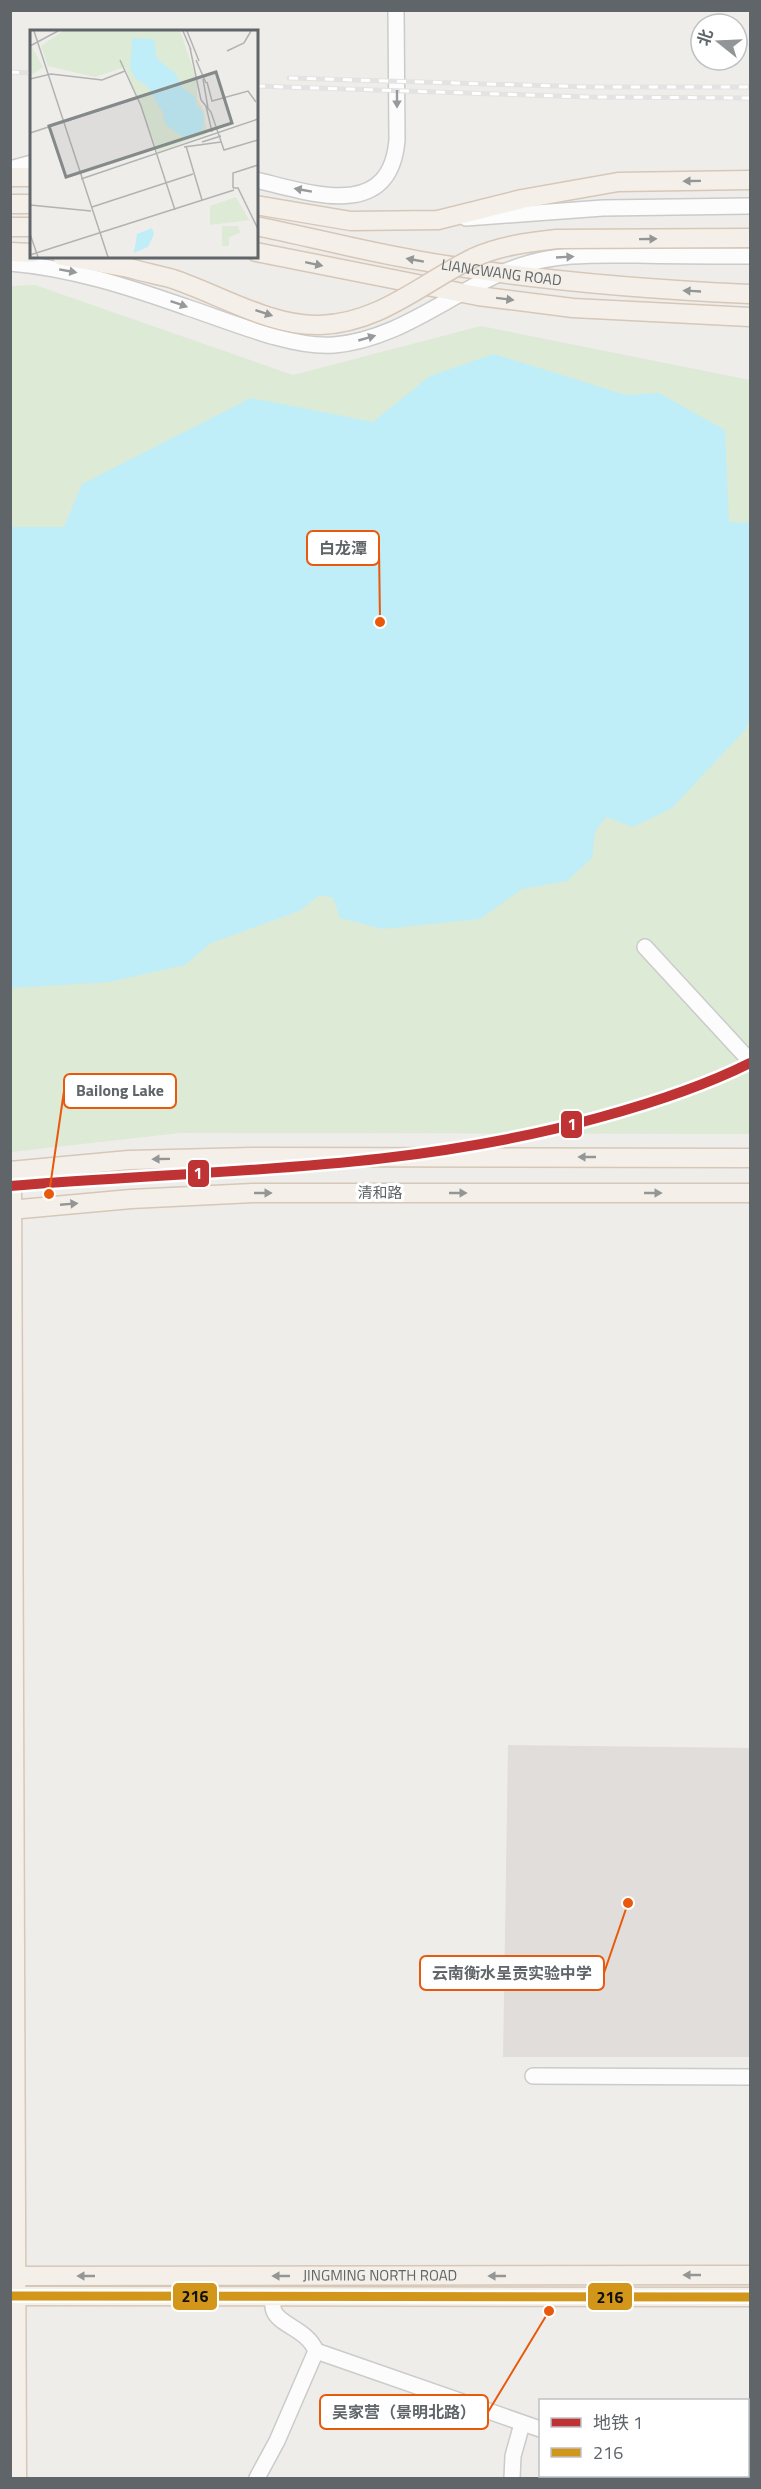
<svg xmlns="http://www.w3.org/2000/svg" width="761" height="2489" font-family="'Titillium Web','Noto Sans SC',sans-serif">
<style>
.education{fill:#e1ddda}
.green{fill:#ddead6}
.water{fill:#bfeef8}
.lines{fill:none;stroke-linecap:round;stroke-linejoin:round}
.minor-casing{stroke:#cbcbca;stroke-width:18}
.major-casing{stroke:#d6c7b8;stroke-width:21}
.minor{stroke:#fdfcfc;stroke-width:15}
.major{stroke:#f4f0e9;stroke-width:18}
.rail-casing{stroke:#e3e3e3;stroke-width:5}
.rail{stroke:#fff;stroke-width:3;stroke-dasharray:9;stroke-linecap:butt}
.major-bridge-casing{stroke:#d6c7b8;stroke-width:21;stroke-linecap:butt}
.major-bridge{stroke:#f4f0e9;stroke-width:18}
.bus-1-casing{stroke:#fff;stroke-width:14}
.bus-1{stroke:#d1961a;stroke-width:9}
.metro-1-casing{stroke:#fff;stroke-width:15}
.metro-1{stroke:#bf3334;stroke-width:10}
.oneway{fill:#969a9c}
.oneway2{fill:#939695}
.labels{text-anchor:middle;stroke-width:6;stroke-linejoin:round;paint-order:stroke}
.street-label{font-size:15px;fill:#5f6568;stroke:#fff}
.inset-road{fill:none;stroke:#b1b3b2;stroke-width:1.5}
.view{fill:#84898a;fill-opacity:0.15;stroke:#84898a;stroke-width:3}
.inset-edge{fill:none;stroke:#5f6568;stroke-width:3}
.leader{fill:none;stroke:#e8590c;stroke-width:2}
.callout-dot{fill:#e8590c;stroke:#fff;stroke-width:2}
.callout{fill:#fff;stroke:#e8590c;stroke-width:2}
.callout-label{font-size:16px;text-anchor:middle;font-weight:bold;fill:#5f6568}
.line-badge{stroke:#fff;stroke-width:2}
.badge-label{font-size:16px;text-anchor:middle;font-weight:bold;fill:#fff}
.pale-badge-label{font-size:16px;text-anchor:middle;font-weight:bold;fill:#111}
</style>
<rect width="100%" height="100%" fill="#efedea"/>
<!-- education -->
<path class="education" d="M508,1745l242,3v309h-247z"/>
<!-- green -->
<path class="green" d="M35,285l258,90 188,-49 269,54v754l-570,-1 -169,19 -1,-866z"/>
<!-- water -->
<path class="water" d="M494,354l132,41 33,-2 66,37 4,92 21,1v194l-4,12 -74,79 -39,19 -27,-10 -11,15 -3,26 -25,23 -45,8 -42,30 -98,10 -42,-11 -7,-20 -13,-3 -21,16 -88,32 -26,22 -76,17 -98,6v-461h53l18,-43 169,-86 122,24 57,-46z"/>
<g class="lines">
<defs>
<g id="minor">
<path d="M10,169l22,-6"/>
<path d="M256,180c55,13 134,42 141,-40l-1,-130"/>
<path d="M466,218l137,-10 147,-2"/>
<path d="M10,263c61,5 119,24 176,44 40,13 107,42 148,38 70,-6 122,-58 186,-79 38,-13 78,-11 117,-11 38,1 76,1 113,1"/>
<path d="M645,947l105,114"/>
<path d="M533,2076l217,1"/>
<path d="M316,2351l224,78"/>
<path d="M748,2464l2,-4"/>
<path d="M748,2475l2,1"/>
<path d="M257,2478l20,-37 39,-90c-9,-22 -37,-26 -42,-40 -2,-4 -1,-10 -1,-15"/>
<path d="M512,2478l1,-22 9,-32"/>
</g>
<g id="major">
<path d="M10,177h22"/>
<path d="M10,204h22"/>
<path d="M256,205l95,16 87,-1 84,-21 96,-17 132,-2"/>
<path id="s1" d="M256,226c54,11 107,25 160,34 111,20 223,29 334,34"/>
<path d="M10,227h22"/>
<path d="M10,252l22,1"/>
<path d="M256,252l222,44 95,12 177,9"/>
<path d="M62,256l67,12"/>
<path d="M10,1171l119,-11 124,-3 497,1"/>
<path d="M12,1171l5,1307"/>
<path d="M10,1210l121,-11 122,-6h497"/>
<path id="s2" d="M10,2276l740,-1"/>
<path d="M10,2296l740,1"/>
</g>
</defs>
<!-- minor casing -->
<use href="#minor" class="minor-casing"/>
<!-- major casing -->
<use href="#major" class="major-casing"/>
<!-- minor -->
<use href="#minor" class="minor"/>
<!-- major -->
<use href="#major" class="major"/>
<defs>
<g id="rail">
<path d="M10,72l22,1"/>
<path d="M289,78l300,9h161"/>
<path d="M256,86l332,11 162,1"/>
</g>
</defs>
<!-- rail casing -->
<use href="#rail" class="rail-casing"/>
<!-- rail -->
<use href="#rail" class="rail"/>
<defs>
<path id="major-bridge" d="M129,268c14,4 30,7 44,11 45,15 99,48 147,46 60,-2 102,-42 153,-67 26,-12 56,-16 84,-19l193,-1"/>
</defs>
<!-- major-bridge casing -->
<use href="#major-bridge" class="major-bridge-casing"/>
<!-- major-bridge -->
<use href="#major-bridge" class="major-bridge"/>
<defs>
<path id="bus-1" d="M10,2296l740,1"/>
</defs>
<!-- bus-1 casing -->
<use href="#bus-1" class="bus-1-casing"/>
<!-- bus-1 -->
<use href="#bus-1" class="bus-1"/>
<defs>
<path id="metro-1" d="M10,1186c202,-17 394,-14 591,-69 51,-14 101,-30 149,-54"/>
</defs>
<!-- metro-1 casing -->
<use href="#metro-1" class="metro-1-casing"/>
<!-- metro-1 -->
<use href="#metro-1" class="metro-1"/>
</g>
<!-- one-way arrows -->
<defs><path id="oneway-solid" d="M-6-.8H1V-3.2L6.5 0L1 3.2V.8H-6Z" transform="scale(1.5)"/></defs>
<g class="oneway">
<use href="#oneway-solid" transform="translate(397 99) rotate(90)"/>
<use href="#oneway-solid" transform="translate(303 190) rotate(-170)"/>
<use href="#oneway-solid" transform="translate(565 257) rotate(-3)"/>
<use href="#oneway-solid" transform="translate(68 271) rotate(10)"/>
<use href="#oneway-solid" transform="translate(179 304) rotate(19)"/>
<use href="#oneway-solid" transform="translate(367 338) rotate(-16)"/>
</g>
<g class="oneway2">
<use href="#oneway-solid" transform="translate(692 181) rotate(179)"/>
<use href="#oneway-solid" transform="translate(648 239) rotate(-1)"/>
<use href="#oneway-solid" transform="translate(415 260) rotate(-170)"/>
<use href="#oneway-solid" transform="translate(314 264) rotate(12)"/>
<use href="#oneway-solid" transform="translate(692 291) rotate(-177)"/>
<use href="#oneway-solid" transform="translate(505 299) rotate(7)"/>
<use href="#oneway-solid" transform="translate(264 313) rotate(18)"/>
<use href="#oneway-solid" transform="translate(587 1157) rotate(-180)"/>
<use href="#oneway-solid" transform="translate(161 1159) rotate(179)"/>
<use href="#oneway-solid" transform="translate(263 1193)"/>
<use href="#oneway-solid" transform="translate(458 1193)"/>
<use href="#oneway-solid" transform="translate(653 1193)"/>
<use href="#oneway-solid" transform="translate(69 1204) rotate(-5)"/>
<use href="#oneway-solid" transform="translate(692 2275) rotate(180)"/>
<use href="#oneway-solid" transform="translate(86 2276) rotate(-180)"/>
<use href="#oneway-solid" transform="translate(281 2276) rotate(-180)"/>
<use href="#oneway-solid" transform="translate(497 2276) rotate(180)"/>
</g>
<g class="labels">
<!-- street labels -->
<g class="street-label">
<text dy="5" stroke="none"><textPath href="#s1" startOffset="250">LIANGWANG ROAD</textPath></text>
<text x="380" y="1198">清和路</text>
<text dy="5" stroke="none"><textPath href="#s2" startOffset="370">JINGMING NORTH ROAD</textPath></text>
</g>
</g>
<!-- overview -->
<g transform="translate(30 30)">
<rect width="228" height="228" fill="#efedea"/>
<path d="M33,1h117l17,49v19l7,12 3,23 -49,18 -33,-85 -30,10 -47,-11 -7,-20zM2,17l11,20 -13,9v-28zM206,167l13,23 -39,5v-19zM192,196h16l2,7 -11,4v9h-7z" fill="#ddead6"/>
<path d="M102,8l22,1 3,20 18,14 7,14 13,10 1,9 7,6v18l-6,2 1,4 -15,1 -18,-13 -2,-11 -16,-27 -11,-7 -6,-11zM122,198l2,6 -6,13 -14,6 3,-19z" fill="#bfeef8"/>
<path class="inset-road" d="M4,1l74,226M153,1l8,19M157,1l12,30M0,16l28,-15M160,18l11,52 10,12 13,38 34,-10M197,21l17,-8 7,-12M90,30l21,46 34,104M166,30l10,23M0,49l21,-5 51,6 23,-9M173,49l5,29M177,52l5,19 36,-10 8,11M176,76l6,26M0,103l108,-35M172,112l19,-6M156,116l16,54M154,117l37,-5M51,149l177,-60M203,158h5l20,41M203,158v-15l25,-8M0,175l61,6M62,177l101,-33M0,204l8,23M0,225l204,-65"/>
<path class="view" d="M186,42l16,51 -166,54 -17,-51z"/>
<rect width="228" height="228" class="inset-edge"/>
</g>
<!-- callouts -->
<path class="leader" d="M380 622L379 548M49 1194L64 1091M628 1903L604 1973M549 2311L488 2412"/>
<g class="callout-dot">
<circle cx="380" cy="622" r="6"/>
<circle cx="49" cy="1194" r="6"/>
<circle cx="628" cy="1903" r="6"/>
<circle cx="549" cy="2311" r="6"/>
</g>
<g class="callout">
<rect x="307" y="531" width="72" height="34" rx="6"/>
<rect x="64" y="1074" width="112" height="34" rx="6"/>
<rect x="420" y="1956" width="184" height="34" rx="6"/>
<rect x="320" y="2395" width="168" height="34" rx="6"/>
</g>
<g class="callout-label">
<text x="343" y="554">白龙潭</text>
<text x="120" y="1096">Bailong Lake</text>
<text x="512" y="1979">云南衡水呈贡实验中学</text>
<text x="404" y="2418">吴家营（景明北路）</text>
</g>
<g class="line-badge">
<rect x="560" y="1110" width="23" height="29" rx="6" fill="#bf3334"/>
<rect x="187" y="1159" width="23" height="29" rx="6" fill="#bf3334"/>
<rect x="172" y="2282" width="46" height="29" rx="6" fill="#d1961a"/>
<rect x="587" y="2282" width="46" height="29" rx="6" fill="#d1961a"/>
</g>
<g class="badge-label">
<text x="572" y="1130">1</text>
<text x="198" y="1179">1</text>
</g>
<g class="pale-badge-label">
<text x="195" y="2302">216</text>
<text x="610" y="2303">216</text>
</g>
<!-- border -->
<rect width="761" height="2489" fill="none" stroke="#5f6568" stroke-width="24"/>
<!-- legend -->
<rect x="539" y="2399" width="210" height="78" fill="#ffffff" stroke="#bfc1c3" stroke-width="1.5"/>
<rect x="551" y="2418" width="30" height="9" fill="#bf3334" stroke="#bfc1c3" stroke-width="1.5"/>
<text x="593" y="2429" font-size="18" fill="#5f6568">地铁 1</text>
<rect x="551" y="2448" width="30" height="9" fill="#d1961a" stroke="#bfc1c3" stroke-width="1.5"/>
<text x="593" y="2459" font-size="18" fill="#5f6568">216</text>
<!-- north arrow -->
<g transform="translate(719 42) rotate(288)"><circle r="28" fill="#ffffff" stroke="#bfc1c3" stroke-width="1.5"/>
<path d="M0-4.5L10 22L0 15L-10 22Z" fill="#919596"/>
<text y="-9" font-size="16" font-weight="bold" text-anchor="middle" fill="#5f6568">北</text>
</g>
</svg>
